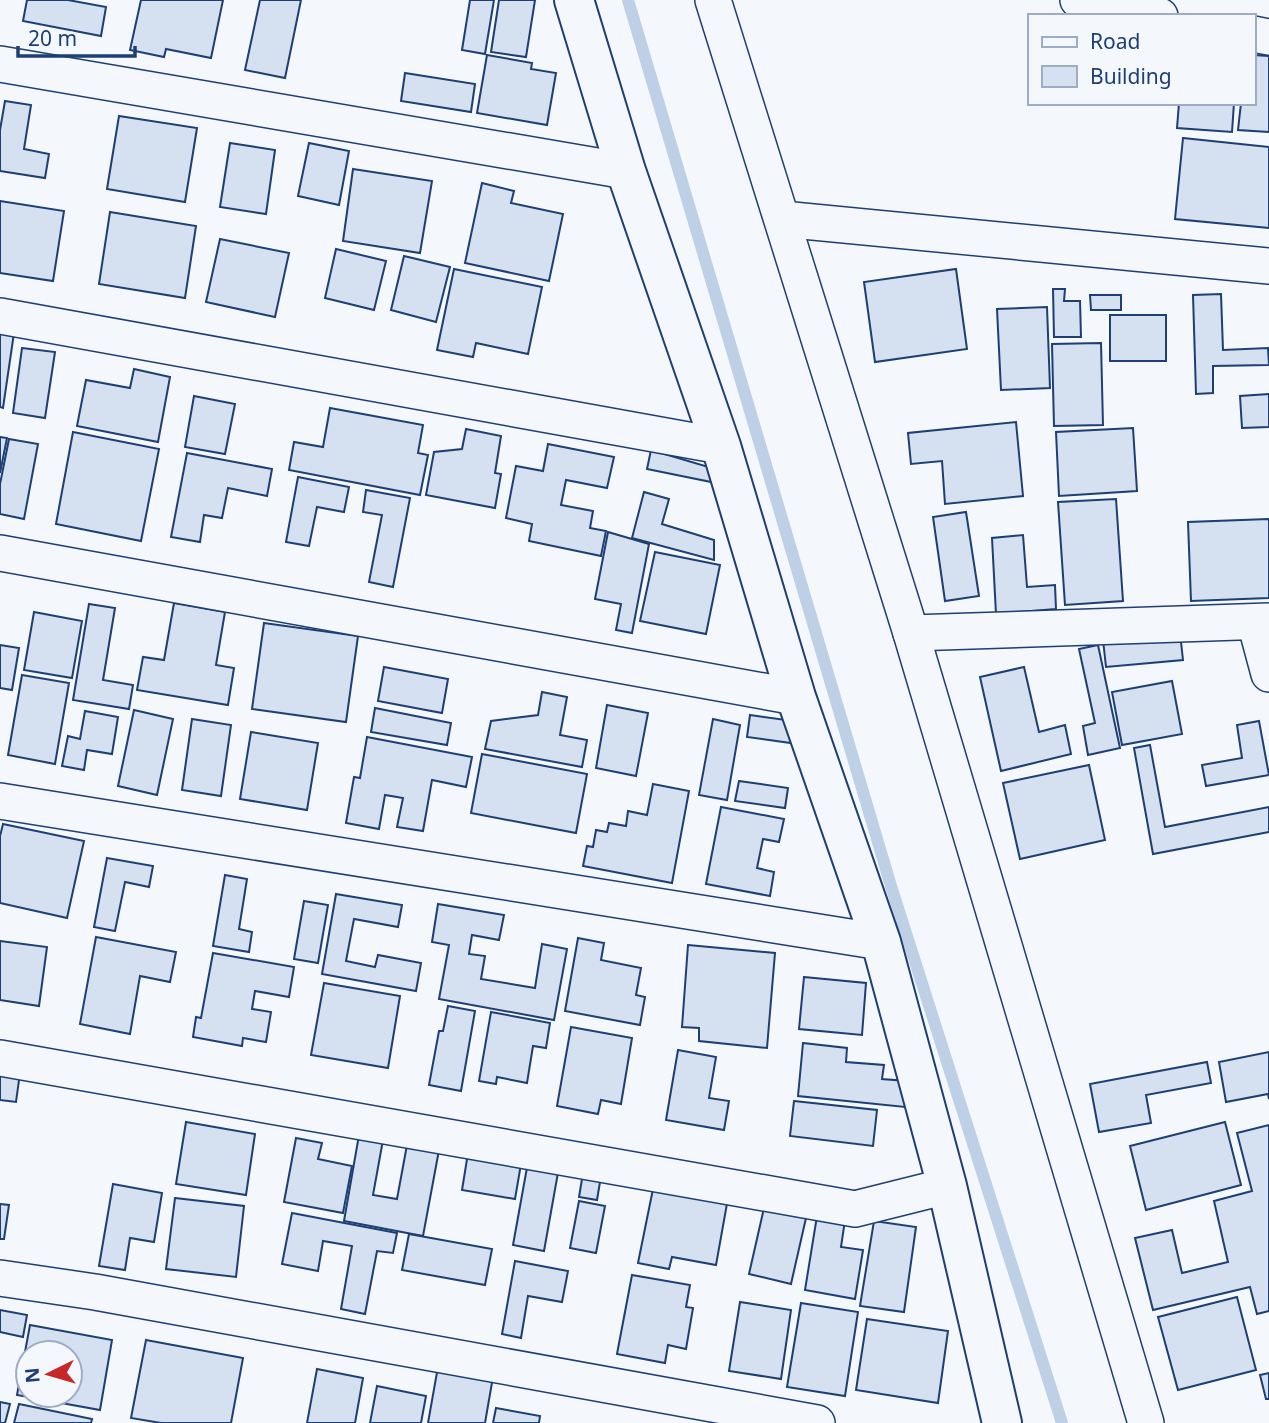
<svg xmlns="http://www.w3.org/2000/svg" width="1269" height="1423" font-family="'Noto Sans',sans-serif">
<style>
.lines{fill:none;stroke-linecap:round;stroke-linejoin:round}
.stream{stroke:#bed0e5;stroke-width:12}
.building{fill:#d5e0f0;stroke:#1d3f73;stroke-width:2;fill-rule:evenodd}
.street-casing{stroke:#1d3f73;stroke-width:38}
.secondary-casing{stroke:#1d3f73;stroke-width:42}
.street{stroke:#f4f7fb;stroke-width:35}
.secondary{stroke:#f4f7fb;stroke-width:38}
</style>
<rect width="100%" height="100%" fill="#f4f7fb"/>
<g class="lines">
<!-- stream -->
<path class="stream" d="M628,0l263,886 171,537"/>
</g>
<!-- building -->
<g class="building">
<path d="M27,0h41l38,7 -5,29 -78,-15z"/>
<path d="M141,0h82l-12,58 -45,-9 -2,8 -34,-7z"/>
<path d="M260,0h41l-16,78 -40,-8z"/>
<path d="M470,0h24l-9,54 -23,-4z"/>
<path d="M499,0h36l-9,57 -35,-5z"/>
<path d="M487,55l45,8 -1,6 25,4 -9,52 -70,-12z"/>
<path d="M1253,55l16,1v76l-31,-2 3,-27h12z"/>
<path d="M405,73l70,11 -4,28 -70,-11z"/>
<path d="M5,101l26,4 -7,44 25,5 -4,24 -45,-7v-41z"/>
<path d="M1179,103h55l-2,29 -55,-4z"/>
<path d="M119,116l78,12 -12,74 -78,-13z"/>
<path d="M1183,138l86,9v81l-94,-9z"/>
<path d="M230,143l45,7 -9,64 -46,-7z"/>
<path d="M309,143l40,8 -10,54 -41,-9z"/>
<path d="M353,169l79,12 -12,72 -77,-12z"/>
<path d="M482,183l32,8 -3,12 52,11 -14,67 -84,-18z"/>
<path d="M0,201l64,10 -11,70 -53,-8z"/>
<path d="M110,212l86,14 -11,72 -86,-14z"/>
<path d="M220,239l69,14 -14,64 -69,-15z"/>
<path d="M336,249l50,12 -12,49 -49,-12z"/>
<path d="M404,256l46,11 -14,55 -45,-12z"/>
<path d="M454,269l88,18 -14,67 -52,-11 -3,14 -36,-7z"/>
<path d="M956,269l11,80 -92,13 -11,-80z"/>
<path d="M1053,289h12l-1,12h16l1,36h-27z"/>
<path d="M1221,294l2,56 45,-2 1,17 -56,1v27l-17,1 -3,-99z"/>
<path d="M1090,295h31v15h-30z"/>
<path d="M1047,307l3,81 -49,2 -4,-81z"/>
<rect x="1110" y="315" width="56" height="46"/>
<path d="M0,331l14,2 -11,75 -3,-1z"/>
<path d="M1101,343l2,82 -49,1 -2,-82z"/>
<path d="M22,348l33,4 -10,66 -32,-5z"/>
<path d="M134,369l36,8 -12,65 -81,-16 9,-46 44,8z"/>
<path d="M1269,394v33l-27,1 -2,-32z"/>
<path d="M194,396l41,8 -10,50 -40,-7z"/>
<path d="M330,408l93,17 -5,28 10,2 -8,40 -131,-25 5,-28 29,5z"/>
<path d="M1016,422l7,74 -78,8 -3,-43 -31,3 -3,-31z"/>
<path d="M1133,428l4,63 -78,5 -3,-64z"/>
<path d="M466,429l35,7 -6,37 6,1 -6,34 -69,-13 8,-43 28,-3z"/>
<path d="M73,432l86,17 -18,92 -85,-17z"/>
<path d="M0,437l7,1 -7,35z"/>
<path d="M9,439l29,5 -14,75 -24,-5v-30z"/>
<path d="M548,444l66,13 -7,31 -41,-8 -5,25 32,6 -3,17 16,3 -5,25 -72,-15 3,-17 -26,-6 10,-52 27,5z"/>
<path d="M651,450l61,18 9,16 -74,-15z"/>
<path d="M187,453l85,16 -5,27 -39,-8 -6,30 -18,-3 -4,27 -29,-5z"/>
<path d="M298,477l51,10 -5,25 -27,-5 -8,39 -23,-4z"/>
<path d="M366,490l44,8 -17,89 -24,-5 13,-67 -19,-3z"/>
<path d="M644,492l25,7 -7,25 52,16v20l-82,-22z"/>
<path d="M1116,499l7,102 -58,4 -7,-103z"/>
<path d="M966,512l13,84 -34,5 -12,-84z"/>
<path d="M1269,519v79l-78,3 -3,-79z"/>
<path d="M608,532l41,12 -17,89 -16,-3 5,-26 -26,-5z"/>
<path d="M1023,535l4,52 28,-2 1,24 -60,5 -4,-76z"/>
<path d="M655,552l65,13 -14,69 -66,-13z"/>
<path d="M174,603l51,9 -9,53 18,3 -6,37 -91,-15 6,-33 21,3z"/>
<path d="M89,604l26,4 -12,72 30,5 -4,24 -56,-9z"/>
<path d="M34,612l48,9 -10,57 -48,-8z"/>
<path d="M264,623l94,13 -12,86 -94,-13z"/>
<path d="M1180,633l3,27 -77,7 -3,-27z"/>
<path d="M0,645l19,3 -7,42 -12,-2z"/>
<path d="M1098,645l22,103 -32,7 -5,-29 12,-3 -16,-74z"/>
<path d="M384,667l64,12 -6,34 -64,-12z"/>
<path d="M1024,667l15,65 26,-7 6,29 -70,17 -21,-94z"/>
<path d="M22,675l47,8 -14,81 -47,-9z"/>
<path d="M1172,681l10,53 -60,11 -10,-53z"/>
<path d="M542,692l25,5 -7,38 27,5 -5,27 -97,-18 6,-28 47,-6z"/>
<path d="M607,705l41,8 -12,63 -40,-8z"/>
<path d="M375,708l76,15 -4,22 -76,-13z"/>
<path d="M134,710l39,9 -16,76 -39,-9z"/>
<path d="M85,711l33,6 -6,37 -25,-4 -3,20 -22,-4 6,-30 12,3z"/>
<path d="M750,715l51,7 -3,22 -51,-7z"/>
<path d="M192,719l39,6 -10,71 -39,-6z"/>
<path d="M713,719l27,6 -13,75 -28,-5z"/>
<path d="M1259,721l10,54 -63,11 -4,-21 40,-7 -5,-33z"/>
<path d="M251,732l67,11 -11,67 -67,-11z"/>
<path d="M367,737l105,20 -6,30 -34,-7 -9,51 -26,-4 6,-29 -18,-3 -6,34 -33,-6 8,-46 6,1z"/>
<path d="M1150,745l15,82 104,-20v25l-116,22 -19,-106z"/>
<path d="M482,754l105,20 -11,59 -105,-20z"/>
<path d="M1089,765l16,75 -85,19 -17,-76z"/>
<path d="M739,781l49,7 -3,20 -50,-7z"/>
<path d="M653,784l36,7 -17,92 -89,-17 4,-20 6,1 3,-17 11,2 2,-9 17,3 2,-15 19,4z"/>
<path d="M721,807l63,12 -5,23 -16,-3 -6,29 17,4 -4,24 -64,-12z"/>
<path d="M3,824l81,17 -17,77 -67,-15v-67z"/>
<path d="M107,858l46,8 -4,21 -24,-5 -10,49 -21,-4z"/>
<path d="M225,875l22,4 -8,50 13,3 -3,20 -36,-6z"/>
<path d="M336,894l66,11 -4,22 -44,-8 -8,42 29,6 3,-12 43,8 -5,28 -94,-17z"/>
<path d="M304,901l24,4 -10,58 -24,-4z"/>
<path d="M438,904l66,11 -5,25 -27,-5 -3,19 16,2 -4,23 54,9 7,-44 25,5 -13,71 -115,-21 10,-54 -17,-3z"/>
<path d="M96,937l80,15 -6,30 -30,-6 -10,58 -50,-10z"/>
<path d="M578,938l26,5 -3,17 40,8 -5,27 9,2 -5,28 -75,-14z"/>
<path d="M0,941l47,6 -8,59 -39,-6z"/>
<path d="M688,945l87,8 -8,95 -68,-7v-13l-17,-1z"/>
<path d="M213,953l81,14 -5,30 -34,-6 -3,18 19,3 -5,30 -23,-4 -1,8 -49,-9 3,-20 5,1z"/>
<path d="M804,977l62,6 -4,52 -63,-6z"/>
<path d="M324,983l76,13 -12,72 -77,-13z"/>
<path d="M448,1006l27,5 -14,80 -32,-6 10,-54h4z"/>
<path d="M491,1012l59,11 -4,25 -13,-2 -6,37 -30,-6 -1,7 -17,-3z"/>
<path d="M571,1027l61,11 -11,66 -20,-4 -3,14 -41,-8z"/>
<path d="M803,1043l44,5 -1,14 38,3 -2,14 25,2 -2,26 -107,-11z"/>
<path d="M678,1050l38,7 -7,41 20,3 -5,29 -58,-10z"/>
<path d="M1269,1052v47l-1,-5 -42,8 -7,-40z"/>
<path d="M1207,1062l4,21 -65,12 5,28 -52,9 -9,-48z"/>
<path d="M0,1071l20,2 -4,29 -16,-2z"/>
<path d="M794,1101l83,9 -4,36 -83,-10z"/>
<path d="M186,1122l69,12 -9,61 -70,-11z"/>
<path d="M1225,1122l16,63 -95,25 -16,-64z"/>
<path d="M1269,1125v186l-12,3 -7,-27 -97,23 -18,-72 37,-8 10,43 46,-11 -14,-61 38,-10 -15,-58z"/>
<path d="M359,1135l24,5 -10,55 24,4 10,-54 32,5 -16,86 -79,-15z"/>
<path d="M296,1138l26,5 -4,16 34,7 -9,47 -59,-11z"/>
<path d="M469,1147l53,11 -7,41 -53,-9z"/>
<path d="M528,1162l31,5 -15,84 -31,-6z"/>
<path d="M584,1167l18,3 -5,30 -18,-3z"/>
<path d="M113,1184l49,9 -8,49 -24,-4 -5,32 -26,-4z"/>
<path d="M654,1184l74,14 -12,67 -44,-8 -3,12 -31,-6z"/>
<path d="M175,1198l69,8 -8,71 -70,-8z"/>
<path d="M579,1201l26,5 -9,47 -26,-5z"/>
<path d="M0,1204l9,1 -5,34h-4z"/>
<path d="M764,1208l42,10 -15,66 -42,-10z"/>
<path d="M292,1213l105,20 -4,20 -16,-2 -12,63 -24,-5 11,-63 -29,-5 -5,30 -36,-7z"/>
<path d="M817,1216l28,4 -4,27 22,3 -8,49 -50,-9z"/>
<path d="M874,1221l42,6 -12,85 -44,-6z"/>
<path d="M409,1234l83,15 -7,36 -83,-15z"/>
<path d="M515,1261l53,10 -6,31 -34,-6 -7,42 -19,-4z"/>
<path d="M632,1275l58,10 -4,22 7,1 -7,41 -18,-4 -3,18 -48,-9z"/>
<path d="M1237,1297l19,73 -78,20 -20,-73z"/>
<path d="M740,1302l51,8 -10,69 -52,-8z"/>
<path d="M801,1303l57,9 -13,84 -58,-9z"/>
<path d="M0,1310l27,5 -4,22 -23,-5z"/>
<path d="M867,1319l81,12 -10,72 -82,-13z"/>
<path d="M30,1325l82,15 -12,70 -83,-15zM28,1353h42v42h-42z"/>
<path d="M146,1340l97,18 -12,65h-70l-30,-5z"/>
<path d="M439,1361l55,10 -9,52h-57z"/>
<path d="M317,1369l46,9 -8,45h-48z"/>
<path d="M1269,1373v26h-3l-6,-24z"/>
<path d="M377,1386l49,10 -5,27h-51z"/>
<path d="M0,1402l10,2 -5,19h-5z"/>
<path d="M19,1404l73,15 -1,4h-77z"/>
<path d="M496,1408l44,8 -1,7h-46z"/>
</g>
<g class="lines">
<defs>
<g id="street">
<path d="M713,0l198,633 235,790"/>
<path d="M1078,0l82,16"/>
<path d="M1253,34l16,3"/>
<path d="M0,64l626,107"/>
<path d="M782,219l487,47"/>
<path d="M0,316l721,130"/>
<path d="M0,553l796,144"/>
<path d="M1255,622l14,52"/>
<path d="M911,633l358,-12"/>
<path d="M0,801l881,141"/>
<path d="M0,1058l855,151 92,-23"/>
<path d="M0,1278l95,14 722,131"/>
</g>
<path id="secondary" d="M574,0l52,171 95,275 75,251 85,245 66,244 55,237"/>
</defs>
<!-- street casing -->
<use href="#street" class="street-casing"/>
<!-- secondary casing -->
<use href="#secondary" class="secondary-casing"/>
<!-- street -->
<use href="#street" class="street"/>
<!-- secondary -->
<use href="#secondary" class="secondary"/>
</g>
<!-- legend -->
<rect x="1028" y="14" width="228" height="91" fill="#f4f7fb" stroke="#9eadc5" stroke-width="2"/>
<rect x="1042" y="37" width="35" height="10" fill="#f4f7fb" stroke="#9eadc5" stroke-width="2"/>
<text x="1090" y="49" font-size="21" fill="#1d3f73">Road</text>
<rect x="1042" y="66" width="35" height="21" fill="#d5e0f0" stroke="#9eadc5" stroke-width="2"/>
<text x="1090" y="84" font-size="21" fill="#1d3f73">Building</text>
<!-- north arrow -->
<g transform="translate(49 1374) rotate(265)"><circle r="33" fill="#f4f7fb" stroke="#9eadc5" stroke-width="2"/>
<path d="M0-5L12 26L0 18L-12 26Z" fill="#c62828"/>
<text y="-10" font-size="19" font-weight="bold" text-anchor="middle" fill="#1d3f73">N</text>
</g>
<!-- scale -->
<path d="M18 46v10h117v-10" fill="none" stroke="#1d3f73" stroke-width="3.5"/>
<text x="28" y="46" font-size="21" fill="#1d3f73" stroke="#f4f7fb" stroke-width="5" paint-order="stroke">20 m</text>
</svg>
